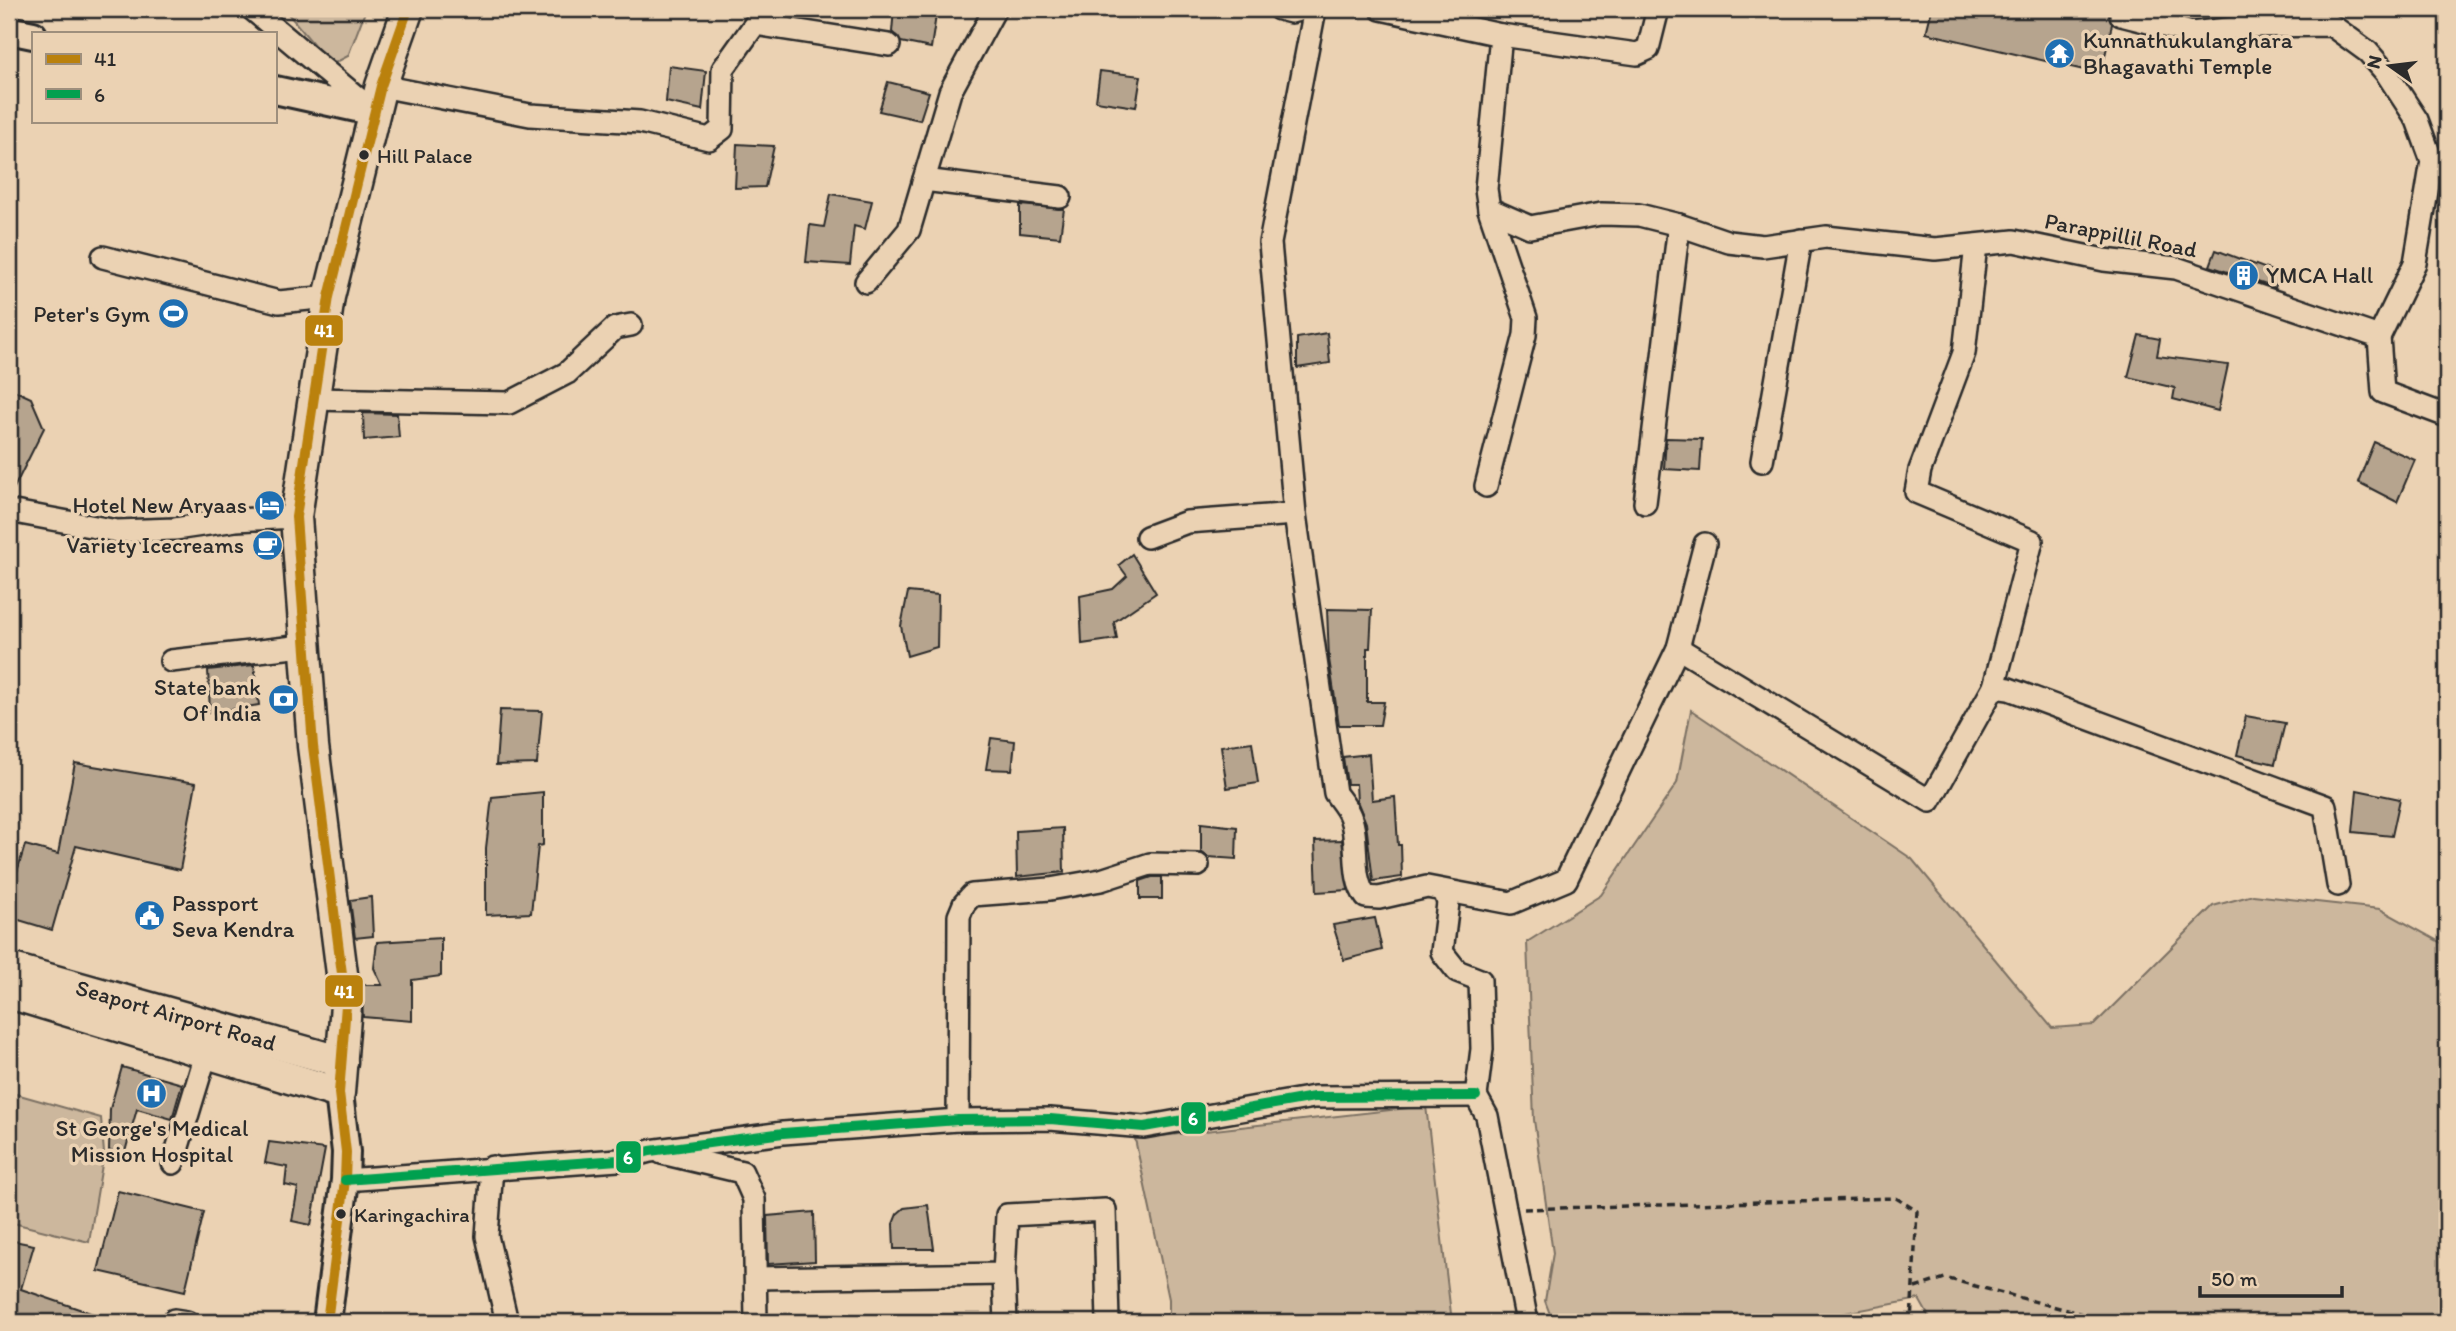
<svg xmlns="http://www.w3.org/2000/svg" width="2456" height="1331" font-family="Itim,sans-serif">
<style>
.green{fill:#ccb79d;stroke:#7c7164;stroke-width:2}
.building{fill:#b6a48e;stroke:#2b2b2b;stroke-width:2}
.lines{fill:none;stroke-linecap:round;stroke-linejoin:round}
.minor-casing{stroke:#2b2b2b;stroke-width:26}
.major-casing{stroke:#2b2b2b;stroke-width:32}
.highway-casing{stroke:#2b2b2b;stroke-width:35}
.path{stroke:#2b2b2b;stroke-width:3.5;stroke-dasharray:7 5;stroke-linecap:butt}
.minor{stroke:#ebd2b3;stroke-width:21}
.major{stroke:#ebd2b3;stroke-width:26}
.highway{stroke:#ebd2b3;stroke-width:30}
.bus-1-casing{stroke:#ebd2b3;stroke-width:16}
.bus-2-casing{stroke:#ebd2b3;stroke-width:16}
.bus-1{stroke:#ba810d;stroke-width:10}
.bus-2{stroke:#02a04f;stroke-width:10}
.bus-dot{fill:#2b2b2b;stroke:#ebd2b3;stroke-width:2.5}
.labels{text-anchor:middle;stroke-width:7;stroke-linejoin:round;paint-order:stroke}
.bus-label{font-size:21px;fill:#2b2b2b;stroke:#ebd2b3;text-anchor:start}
.poi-label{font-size:23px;fill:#2b2b2b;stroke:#ebd2b3;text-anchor:end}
.street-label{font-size:23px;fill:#2b2b2b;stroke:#ebd2b3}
.line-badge{stroke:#ebd2b3;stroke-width:2.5}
.badge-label{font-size:19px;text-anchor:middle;font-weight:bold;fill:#fff}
</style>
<rect width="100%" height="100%" fill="#ebd2b3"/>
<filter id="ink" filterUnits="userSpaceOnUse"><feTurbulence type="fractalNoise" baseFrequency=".0143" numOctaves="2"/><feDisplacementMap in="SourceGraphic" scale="14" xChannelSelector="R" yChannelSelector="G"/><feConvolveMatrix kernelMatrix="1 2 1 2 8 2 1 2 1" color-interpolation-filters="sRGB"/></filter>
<g filter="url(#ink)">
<!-- green -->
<g class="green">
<path d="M284,9h82l-18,47 -17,9z"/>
<path d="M1691,710l221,149 140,169 42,-3 119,-119 40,-11 127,14 67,37v376h-515l-13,-23 -122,23h-244l-8,-21 8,-48 -19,-133 -7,-178 74,-47 76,-112z"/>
<path d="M16,1094l85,24 3,35 -15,89 -80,-20v-93z"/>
<path d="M1426,1106l26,216h-283v-23l-34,-160z"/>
</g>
<!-- building -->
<g class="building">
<path d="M894,9h43l-6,39 -30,-6 -9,-10z"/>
<path d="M1932,9h177l3,15 -11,50 -175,-41z"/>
<path d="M669,66l37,5 -4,39 -36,-8z"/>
<path d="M1100,71l41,5 -5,31 -40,-6z"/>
<path d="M888,82l41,10 -9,28 -41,-9z"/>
<path d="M737,144l37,2 -9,41 -30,1z"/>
<path d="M831,194l41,7 -7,28 -11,-3 -4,39 -44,-3 4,-37 14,2z"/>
<path d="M1020,205l44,4 -4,28 -40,-4z"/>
<path d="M2216,250l64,24 -5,14 -65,-22z"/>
<path d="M1327,333l3,30 -33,5v-30z"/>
<path d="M2139,335l21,4 -3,17 71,9 -10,46 -45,-12 2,-11 -47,-11z"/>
<path d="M9,388l22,10 13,30 -35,70z"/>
<path d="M363,413l34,1 2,23 -35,3z"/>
<path d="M1666,438l36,1 -2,32 -36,-2z"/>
<path d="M2374,442l41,18 -18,42 -39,-20z"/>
<path d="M1132,554l24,39 -42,29 3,17 -35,5 -2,-48 33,-7 14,-13 -8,-11z"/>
<path d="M908,592l30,3 -1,52 -30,9 -6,-30z"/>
<path d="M1327,609l45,1 -2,38h-3v54h17l-4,23h-41l-10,-66z"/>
<path d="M254,665l5,40 -49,8 -2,-43z"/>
<path d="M500,710l42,1 -5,53 -41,1z"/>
<path d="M2246,716l39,7 -10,41 -38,-9z"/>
<path d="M991,738l24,3 -3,29 -26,-1z"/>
<path d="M1252,742l6,41 -31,5 -6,-42z"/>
<path d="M1369,754l3,46 23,-3 3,48h3l1,32 -29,4 -7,-58 -9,-22 -1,-17h-9l-4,-27z"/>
<path d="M75,763l121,20 -16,87 -104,-24 -24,84 -43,-13v-18l16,-54 33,9z"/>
<path d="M2357,790l43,9 -8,37 -39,-4z"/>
<path d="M543,792v53l-5,1 -7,67 -45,2v-67l6,-51z"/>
<path d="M1201,823l36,4 -1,32 -28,-2 -7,-5z"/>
<path d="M1063,828l1,44 -47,5 -1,-46z"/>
<path d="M1342,840l6,50 -31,2 -2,-51z"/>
<path d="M1152,877h10v22h-22v-18z"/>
<path d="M371,897l2,39 -18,2 -5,-38z"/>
<path d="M1375,918l7,32 -38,10 -11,-35z"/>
<path d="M441,938v38l-29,4v41l-49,-4 -2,-32h21l-8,-17 3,-26z"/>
<path d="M122,1067l60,17 -10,35 -35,-10 -14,50 -14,-9 1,-41z"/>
<path d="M269,1142l56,7 -14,76 -19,-4 6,-33 -13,-3 2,-18 -22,-4z"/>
<path d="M118,1191l86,21 -19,79 -87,-20z"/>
<path d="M928,1205l6,44h-40l-1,-25 4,-10 7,-6z"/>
<path d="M814,1212l1,49 -47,3 -1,-48z"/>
<path d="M9,1240l25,5 -13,44 90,31v2h-102z"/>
</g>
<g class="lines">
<defs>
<g id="minor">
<path d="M252,9l121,102"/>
<path d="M1279,9l12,3 11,-3"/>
<path d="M1315,9l-45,234 25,271 40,279c5,7 12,15 15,23 10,26 0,60 16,81l13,1 48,-11 84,16 55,-23 112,-232 27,-104"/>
<path d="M1381,9l120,26 -15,154 3,20 37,109 -1,17 -39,151"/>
<path d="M2122,9l-1,6 71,18 60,-7 79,-1 37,27 19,22 30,46 15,41 -17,102 -36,74"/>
<path d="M1501,35l136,19 11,-5 10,-40"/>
<path d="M381,86l149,29 110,7 69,17 13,-10 1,-60 32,-45 134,21"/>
<path d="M924,180l136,17"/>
<path d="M1489,209l41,18 71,-13 38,1 40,10"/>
<path d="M1976,245l-12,108 -44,117 -4,22 116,49 -38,146"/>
<path d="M103,257l176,45 50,-5"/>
<path d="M866,282l43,-52 41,-138 45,-83"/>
<path d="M312,399l197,4 58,-30 48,-45 16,-3"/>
<path d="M1762,461l39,-221"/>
<path d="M1645,503l34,-278 50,17 34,4 63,-9 109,12 79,-8 90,19 72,8 203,69 4,55 64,24"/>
<path d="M9,511l108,20 58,-2 61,-9 60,-3"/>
<path d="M1147,537l40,-15 108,-8"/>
<path d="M1678,648l252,153 64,-114 15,2 316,117 13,79"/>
<path d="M171,661l132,-15"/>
<path d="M1445,893l3,10 -6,49 15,19 23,9 2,69 -6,47 11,20 40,206"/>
<path d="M958,1120l1,-204 5,-12 8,-9 78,-6 51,-9 49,-16 48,1"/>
<path d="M662,1153l80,19 12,27 2,123"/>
<path d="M173,1163l34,-112"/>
<path d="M492,1167l-5,69 20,86"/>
<path d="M345,1180l273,-20 32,-9 133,-18 175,-13 92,-1 94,8 170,-30 162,-1"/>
<path d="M1004,1274l2,48"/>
<path d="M757,1278l247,-4 3,-59 98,-5 3,112"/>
<path d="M174,1320l13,2"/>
</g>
<g id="major">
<path d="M9,30l24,5"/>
<path d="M275,90l100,22"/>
<path d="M327,1322l18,-142 1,-28 -7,-59"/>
</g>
<g id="highway">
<path d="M9,968l333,94"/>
<path d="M9,993l330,100 7,-88 -33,-259 -17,-229 33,-220 52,-211 27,-77"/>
</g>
</defs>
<!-- minor casing -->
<use href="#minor" class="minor-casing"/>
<!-- major casing -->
<use href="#major" class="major-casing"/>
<!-- highway casing -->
<use href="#highway" class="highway-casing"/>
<!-- path -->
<g class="path">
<path d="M1524,1209l372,-11 21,13 -6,111"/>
<path d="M1915,1288l30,-10 168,44"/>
</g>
<!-- minor -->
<use href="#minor" class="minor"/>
<!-- major -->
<use href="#major" class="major"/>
<!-- highway -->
<use href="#highway" class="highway"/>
<defs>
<path id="bus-1" d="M327,1322l18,-142 1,-28 -7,-59 7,-88 -33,-259 -17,-229 33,-220 52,-211 27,-77"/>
<path id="bus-2" d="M345,1180l273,-20 32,-9 133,-18 175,-13 92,-1 94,8 170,-30 162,-1"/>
</defs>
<!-- bus-1 casing -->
<use href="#bus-1" class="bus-1-casing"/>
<!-- bus-2 casing -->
<use href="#bus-2" class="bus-2-casing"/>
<!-- bus-1 -->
<use href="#bus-1" class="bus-1"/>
<!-- bus-2 -->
<use href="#bus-2" class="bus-2"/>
</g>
</g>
<!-- icons -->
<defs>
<symbol id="temple-disc" viewBox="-11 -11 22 22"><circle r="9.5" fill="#1f6fb2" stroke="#ebd2b3"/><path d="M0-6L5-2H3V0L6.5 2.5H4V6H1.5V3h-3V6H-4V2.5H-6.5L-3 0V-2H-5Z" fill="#fff"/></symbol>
<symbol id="building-disc" viewBox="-11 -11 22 22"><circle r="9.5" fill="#1f6fb2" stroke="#ebd2b3"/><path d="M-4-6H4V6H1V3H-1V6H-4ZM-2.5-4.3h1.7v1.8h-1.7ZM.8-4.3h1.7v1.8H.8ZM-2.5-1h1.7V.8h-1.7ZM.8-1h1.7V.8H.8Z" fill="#fff"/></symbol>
<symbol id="stadium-disc" viewBox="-11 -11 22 22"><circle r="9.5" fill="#1f6fb2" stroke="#ebd2b3"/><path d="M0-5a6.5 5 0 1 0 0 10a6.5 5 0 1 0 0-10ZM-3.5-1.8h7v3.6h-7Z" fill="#fff"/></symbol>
<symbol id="hotel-disc" viewBox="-11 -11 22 22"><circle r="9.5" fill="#1f6fb2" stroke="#ebd2b3"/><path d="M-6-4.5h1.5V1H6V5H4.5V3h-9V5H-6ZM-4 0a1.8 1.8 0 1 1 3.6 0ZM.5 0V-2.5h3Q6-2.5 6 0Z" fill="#fff"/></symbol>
<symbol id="cafe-disc" viewBox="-11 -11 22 22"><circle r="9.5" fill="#1f6fb2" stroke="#ebd2b3"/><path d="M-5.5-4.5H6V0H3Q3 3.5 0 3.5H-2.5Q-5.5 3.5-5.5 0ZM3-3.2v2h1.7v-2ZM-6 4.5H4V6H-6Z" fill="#fff"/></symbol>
<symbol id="bank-disc" viewBox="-11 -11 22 22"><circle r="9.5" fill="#1f6fb2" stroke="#ebd2b3"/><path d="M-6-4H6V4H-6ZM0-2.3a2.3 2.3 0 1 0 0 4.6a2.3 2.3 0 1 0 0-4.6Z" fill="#fff"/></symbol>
<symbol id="civic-disc" viewBox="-11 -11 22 22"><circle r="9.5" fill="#1f6fb2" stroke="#ebd2b3"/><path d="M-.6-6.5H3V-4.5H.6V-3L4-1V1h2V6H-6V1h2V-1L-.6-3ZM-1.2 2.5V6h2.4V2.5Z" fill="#fff"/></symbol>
<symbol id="hospital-disc" viewBox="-11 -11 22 22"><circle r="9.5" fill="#1f6fb2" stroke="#ebd2b3"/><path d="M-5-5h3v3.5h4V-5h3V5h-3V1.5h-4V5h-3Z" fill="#fff"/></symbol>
</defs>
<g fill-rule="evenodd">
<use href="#temple-disc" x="2042" y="36" width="35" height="35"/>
<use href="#building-disc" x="2226" y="258" width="35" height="35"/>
<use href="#stadium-disc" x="156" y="296" width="35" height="35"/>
<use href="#hotel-disc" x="252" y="488" width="35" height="35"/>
<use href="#cafe-disc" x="250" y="528" width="35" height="35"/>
<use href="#bank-disc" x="266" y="682" width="35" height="35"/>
<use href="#civic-disc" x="132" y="898" width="35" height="35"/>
<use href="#hospital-disc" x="134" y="1076" width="35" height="35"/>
</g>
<!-- markers -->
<g class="bus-dot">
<circle cx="364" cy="155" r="6"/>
<circle cx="341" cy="1214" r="6"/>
</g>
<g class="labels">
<!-- bus labels -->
<g class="bus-label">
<text x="377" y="163">Hill Palace</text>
<text x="354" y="1222">Karingachira</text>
</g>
<!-- poi labels -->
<g class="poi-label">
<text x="2083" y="48" text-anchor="start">Kunnathukulanghara<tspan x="2083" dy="26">Bhagavathi Temple</tspan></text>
<text x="2266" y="283" text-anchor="start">YMCA Hall</text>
<text x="150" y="322">Peter's Gym</text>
<text x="247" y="513">Hotel New Aryaas</text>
<text x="244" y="553">Variety Icecreams</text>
<text x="261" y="695">State bank<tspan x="261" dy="26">Of India</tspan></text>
<text x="172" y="911" text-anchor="start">Passport<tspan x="172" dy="26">Seva Kendra</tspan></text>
<text x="152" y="1136" text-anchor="middle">St George's Medical<tspan x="152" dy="26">Mission Hospital</tspan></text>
</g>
<!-- street labels -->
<g class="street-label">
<text transform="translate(2121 235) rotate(11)" y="8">Parappillil Road</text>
<text transform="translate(176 1015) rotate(16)" y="8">Seaport Airport Road</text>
</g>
</g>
<g class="line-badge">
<rect x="304" y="314" width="40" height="33" rx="7" fill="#ba810d"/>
<rect x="324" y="974" width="40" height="34" rx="7" fill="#ba810d"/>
<rect x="1180" y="1101" width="27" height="34" rx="7" fill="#02a04f"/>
<rect x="615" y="1140" width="27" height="34" rx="7" fill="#02a04f"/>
</g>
<g class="badge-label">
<text x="324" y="337">41</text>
<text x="344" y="998">41</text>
<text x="1193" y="1125">6</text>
<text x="628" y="1164">6</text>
</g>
<!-- margin -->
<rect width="2456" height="1331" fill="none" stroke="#ebd2b3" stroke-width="35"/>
<rect x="18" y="18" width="2421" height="1296" fill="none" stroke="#2b2b2b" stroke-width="2.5" filter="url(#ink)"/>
<!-- legend -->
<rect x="32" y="32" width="245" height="91" fill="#ebd2b3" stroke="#9e8f7d" stroke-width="2"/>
<rect x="46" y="54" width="35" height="10" fill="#ba810d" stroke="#9e8f7d" stroke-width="2"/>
<text x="94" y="66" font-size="21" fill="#2b2b2b">41</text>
<rect x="46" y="89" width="35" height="10" fill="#02a04f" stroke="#9e8f7d" stroke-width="2"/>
<text x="94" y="102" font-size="21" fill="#2b2b2b">6</text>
<!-- north arrow -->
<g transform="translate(2390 66) rotate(284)" stroke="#ebd2b3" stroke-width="5" paint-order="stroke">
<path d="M0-5L12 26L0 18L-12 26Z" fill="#2b2b2b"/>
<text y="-10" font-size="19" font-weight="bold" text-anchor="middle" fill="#2b2b2b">N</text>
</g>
<!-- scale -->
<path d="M2200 1286v10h142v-10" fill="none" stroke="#2b2b2b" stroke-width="3.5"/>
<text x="2211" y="1286" font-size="21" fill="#2b2b2b" stroke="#ebd2b3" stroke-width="5" paint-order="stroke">50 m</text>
</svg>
